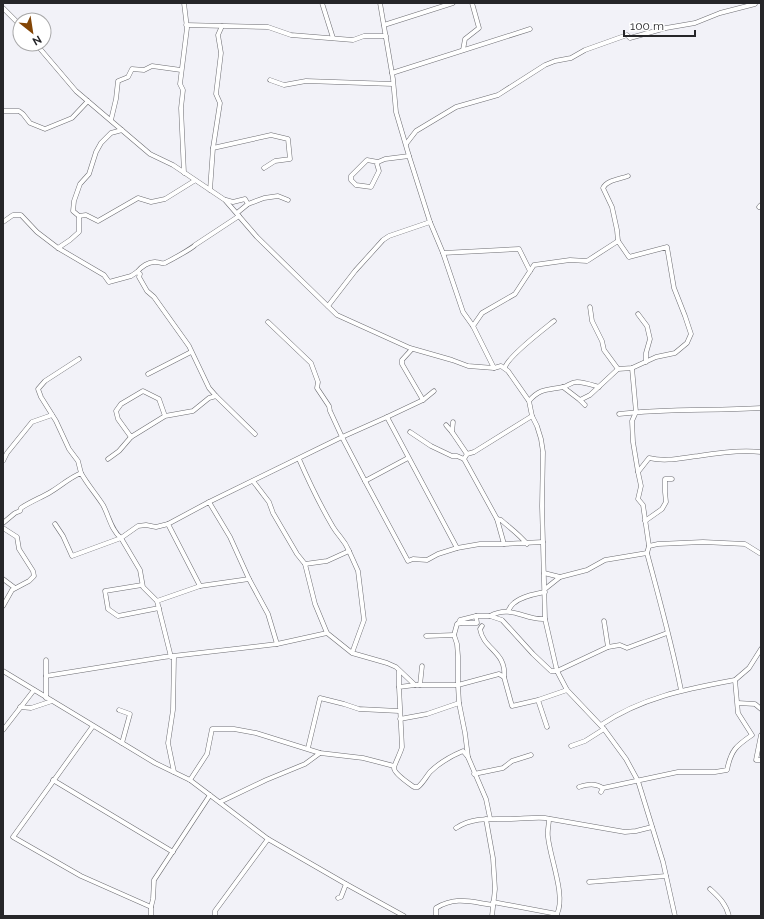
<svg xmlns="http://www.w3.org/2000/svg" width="764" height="919" font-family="Raleway,sans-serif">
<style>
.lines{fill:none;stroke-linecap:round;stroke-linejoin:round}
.street-casing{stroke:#6d6d72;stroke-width:5}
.street{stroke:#fff;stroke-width:4}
</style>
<rect width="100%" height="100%" fill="#f2f2f8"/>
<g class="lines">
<defs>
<g id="street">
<path d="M322,3l11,35"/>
<path d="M380,3l13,76 3,33 13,44 21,66 13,31 20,59 10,14 21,42 7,-2 7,5 21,30 3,15 5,10 4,13 2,13 -1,54 3,113 12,52 10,19 37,39 22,30 12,22 25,81 12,54"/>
<path d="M3,8l17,17"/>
<path d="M186,25l82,2 23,8 62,5 11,-4h22"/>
<path d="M384,25l69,-22"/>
<path d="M36,44l40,47 74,63 23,11 52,35 32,37 47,46 33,32 73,33 42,12 16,6 26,2"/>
<path d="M463,50l2,-11 14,-11 -7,-25"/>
<path d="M392,73l138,-44"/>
<path d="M270,80l14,5 22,-4 87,3"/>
<path d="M3,111h16l4,3 7,9 15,6 27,-11 16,-17"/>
<path d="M111,120l5,-21 2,-18 10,-4 4,-8 12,1 8,-4 29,4"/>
<path d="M122,130l-11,3 -10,10 -5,9 -7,22 -9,10 -6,17 -1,10 6,5 7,-1 12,6 40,-23 13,4 14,-3 29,-18"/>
<path d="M406,144l10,-13 40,-24 42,-12 47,-30 10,-4 16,-3 14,-8 42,-15 3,3 36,-10 29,-5 25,-10 35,-9"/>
<path d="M213,148l58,-13 17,4 2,20 -15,2 -11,7"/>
<path d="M378,162l-11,-2 -16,16v4l5,5 15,2 8,-16 -2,-7 1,-2 7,-3 24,-3"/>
<path d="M184,173l-3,-65 2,-18 -3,-6 7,-56 -3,-25"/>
<path d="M210,190l3,-42 7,-45 -4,-9 5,-41 -3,-18 4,-9"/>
<path d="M226,200l7,2 12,-3 3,5 -11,9"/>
<path d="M248,204l16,-6 14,-2 10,4"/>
<path d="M759,207l2,-2"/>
<path d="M3,222l10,-7h8l16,17 21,16 46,27 5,7 22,-6 6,-4"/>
<path d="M618,241l-1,-11 -5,-23 -9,-19c4,-8 17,-9 25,-12"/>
<path d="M58,248l12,-8 9,-8v-16"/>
<path d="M443,253l76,-4 11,22"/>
<path d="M328,306l27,-35 28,-31 6,-4 41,-14"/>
<path d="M590,307l2,14 10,20 2,9 14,19"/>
<path d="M638,314l9,12 3,13 -4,14v9"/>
<path d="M473,326l9,-13 33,-19 19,-29 36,-5 17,1 31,-20 11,16 38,-10 7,41 11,28 6,18 -4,9 -12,10 -19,4 -24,11 -14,1 -28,26 -10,5 -17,-13"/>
<path d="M412,349l-10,11v4l21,36"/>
<path d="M79,359l-34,22 -7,8 3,8 15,24 13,28 9,12 3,12"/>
<path d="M505,368c1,-10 39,-39 49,-47"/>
<path d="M632,368l4,44 -4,9 1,21 5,30 3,14 -3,13 5,6 6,41 -2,7c12,45 25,91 34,137"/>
<path d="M148,374l43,-22"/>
<path d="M216,396l39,38"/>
<path d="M580,400l5,5"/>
<path d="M529,401c11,-13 19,-11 34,-14 5,-1 8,-5 14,-5 7,0 15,3 22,5"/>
<path d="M619,414c47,-6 95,-3 142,-6"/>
<path d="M165,416l-6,-17 -16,-8 -22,13 -5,7 2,8 13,18 34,-21 28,-5 16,-13 7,-2 -7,-8 -20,-42 -35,-49 -7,-6 -8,-14 1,-3 -3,-2c4,-5 12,-11 19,-10 3,0 6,2 9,1 4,-2 28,-15 30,-18l44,-29"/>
<path d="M387,417l36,-17 11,-9"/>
<path d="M453,422l-1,10 15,22"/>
<path d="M446,425l6,7"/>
<path d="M410,432l21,14 21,10h5l7,3"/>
<path d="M408,458l-43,23 -23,-44 45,-20 70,131"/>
<path d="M108,459l11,-8 12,-14"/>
<path d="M299,459c10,23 21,46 34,68 6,10 11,12 16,24"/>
<path d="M3,461l4,-8 25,-31 20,-7"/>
<path d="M638,472l11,-14c17,4 32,0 49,-2 18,-3 46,-6 63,-4"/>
<path d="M253,481l16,21 4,11 24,41 8,10"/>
<path d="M365,481l43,80 5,-2 14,1 11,-6 19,-6 23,-4h24"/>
<path d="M209,502l133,-65 -12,-26 -1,-5 -12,-18 1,-6 -7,-19 -43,-41"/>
<path d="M497,519l-33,-60 3,-5 7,-2 58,-36"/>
<path d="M645,521l17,-12 4,-7 -1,-10v-13h7"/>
<path d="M3,523l12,-10 5,-2 1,-3c9,-6 19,-10 28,-15 12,-7 20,-15 32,-20 6,11 15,21 22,32 6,11 8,25 18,33l-49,18 -9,-20 -8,-12"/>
<path d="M3,528l14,9 2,12 14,22 1,5 -5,5 -17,9 -9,16"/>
<path d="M527,544c-8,-10 -17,-16 -26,-24l-4,-1 7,25 39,-2"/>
<path d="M649,546l9,-2 45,-2 42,2 16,10"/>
<path d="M544,573l16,4 27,-7 18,-10 42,-7"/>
<path d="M3,579l12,9"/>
<path d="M142,585l-37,6 3,18 10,7 41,-8"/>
<path d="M200,586l-32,-62 41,-22 21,35 19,42"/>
<path d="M545,589l15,-12"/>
<path d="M157,601l-14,-14 -3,-17 -19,-32 17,-12 8,-1 10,2 12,-3"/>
<path d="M508,611c2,-3 3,-6 6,-8 8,-7 21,-9 31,-11"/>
<path d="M490,616c21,-12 36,5 55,3"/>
<path d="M604,621l4,26"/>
<path d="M459,622l1,-2 16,-4"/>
<path d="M482,626l-2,3c3,20 27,23 24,48"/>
<path d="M426,636l28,-1"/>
<path d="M352,653l12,-33 -6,-49 -9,-20 -22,10 -22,3 10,40 12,29 25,20 35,10 9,4 19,18"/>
<path d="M171,657l-14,-56 43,-15 49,-7 19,35 9,30"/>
<path d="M174,657l-1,53 -5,33 6,29"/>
<path d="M46,660v38"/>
<path d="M3,671l152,92 35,17 78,59 78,45 58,32"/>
<path d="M46,676l118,-19 113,-13 50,-11"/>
<path d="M735,680l14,-12 12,-19"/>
<path d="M420,685l2,-19"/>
<path d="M399,687v-16"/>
<path d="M538,700l9,27"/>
<path d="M459,703l6,30 3,24"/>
<path d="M738,703l17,1 6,5"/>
<path d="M20,707l11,1 21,-7"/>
<path d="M119,710l11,4 -8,29"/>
<path d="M400,719l27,-5 32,-11 -1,-18 41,-11 5,3 8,29 26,-6 29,-10"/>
<path d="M93,726l-80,111 68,39 70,31"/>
<path d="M3,730l31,-40"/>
<path d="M761,735l-5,25h5"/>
<path d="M571,746l14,-5 19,-12"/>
<path d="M308,748l12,-50 24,6 15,5 40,2"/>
<path d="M474,774l29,-6 9,-7 19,-6"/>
<path d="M53,780l120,72"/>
<path d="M190,780l17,-26 5,-25h22l22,4 64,20 43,5 31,8"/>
<path d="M579,787c9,-3 16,-4 24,1"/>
<path d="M601,792l2,-4 75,-16h37l12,-2c4,-20 9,-24 25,-35l-14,-22 -3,-33c-48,9 -93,17 -134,45"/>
<path d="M220,802l46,-22 39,-16 15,-11"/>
<path d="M490,818l-4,-19 -18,-42 -5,-6c-12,5 -23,11 -33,21 -4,5 -7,11 -12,15h-4c-4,-3 -20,-13 -20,-19 0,-3 7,-16 8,-21l-3,-60 16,-2h43v-29l-1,-12 -3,-9 3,-11 5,-1h15l-1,-7h14l12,4 31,34 18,17h6l51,-24 12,-2 7,3 40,-15"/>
<path d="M486,819l7,39 2,31 -3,27"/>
<path d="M549,819c0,6 -2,12 -1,18 2,21 18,59 9,77"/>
<path d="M456,828c17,-11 35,-9 55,-9 11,0 23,-2 34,-1l80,14 11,-1 16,-4"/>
<path d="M589,882l77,-6"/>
<path d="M710,889c9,8 16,15 19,27"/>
<path d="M338,898l3,-1 5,-13"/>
<path d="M493,902l64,12 -1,1"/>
<path d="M151,916v-9l2,-8 1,-19 56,-85"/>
<path d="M215,916v-5l53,-72"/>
<path d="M436,916v-8c20,-12 35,-6 57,-3"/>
</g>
</defs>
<!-- street casing -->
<use href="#street" class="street-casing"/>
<!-- street -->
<use href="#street" class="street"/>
</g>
<!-- border -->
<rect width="764" height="919" fill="none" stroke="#262629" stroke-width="8"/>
<!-- north arrow -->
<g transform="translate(32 32) rotate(150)"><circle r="19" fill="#ffffff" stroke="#a8a8a9"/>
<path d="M0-3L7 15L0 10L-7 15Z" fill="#834506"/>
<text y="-6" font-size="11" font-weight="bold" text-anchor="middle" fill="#262629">N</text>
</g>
<!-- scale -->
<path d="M624 30v6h71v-6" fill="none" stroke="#262629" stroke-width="2"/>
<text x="630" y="30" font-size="12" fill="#262629" stroke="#ffffff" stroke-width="3" paint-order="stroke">100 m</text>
</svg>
